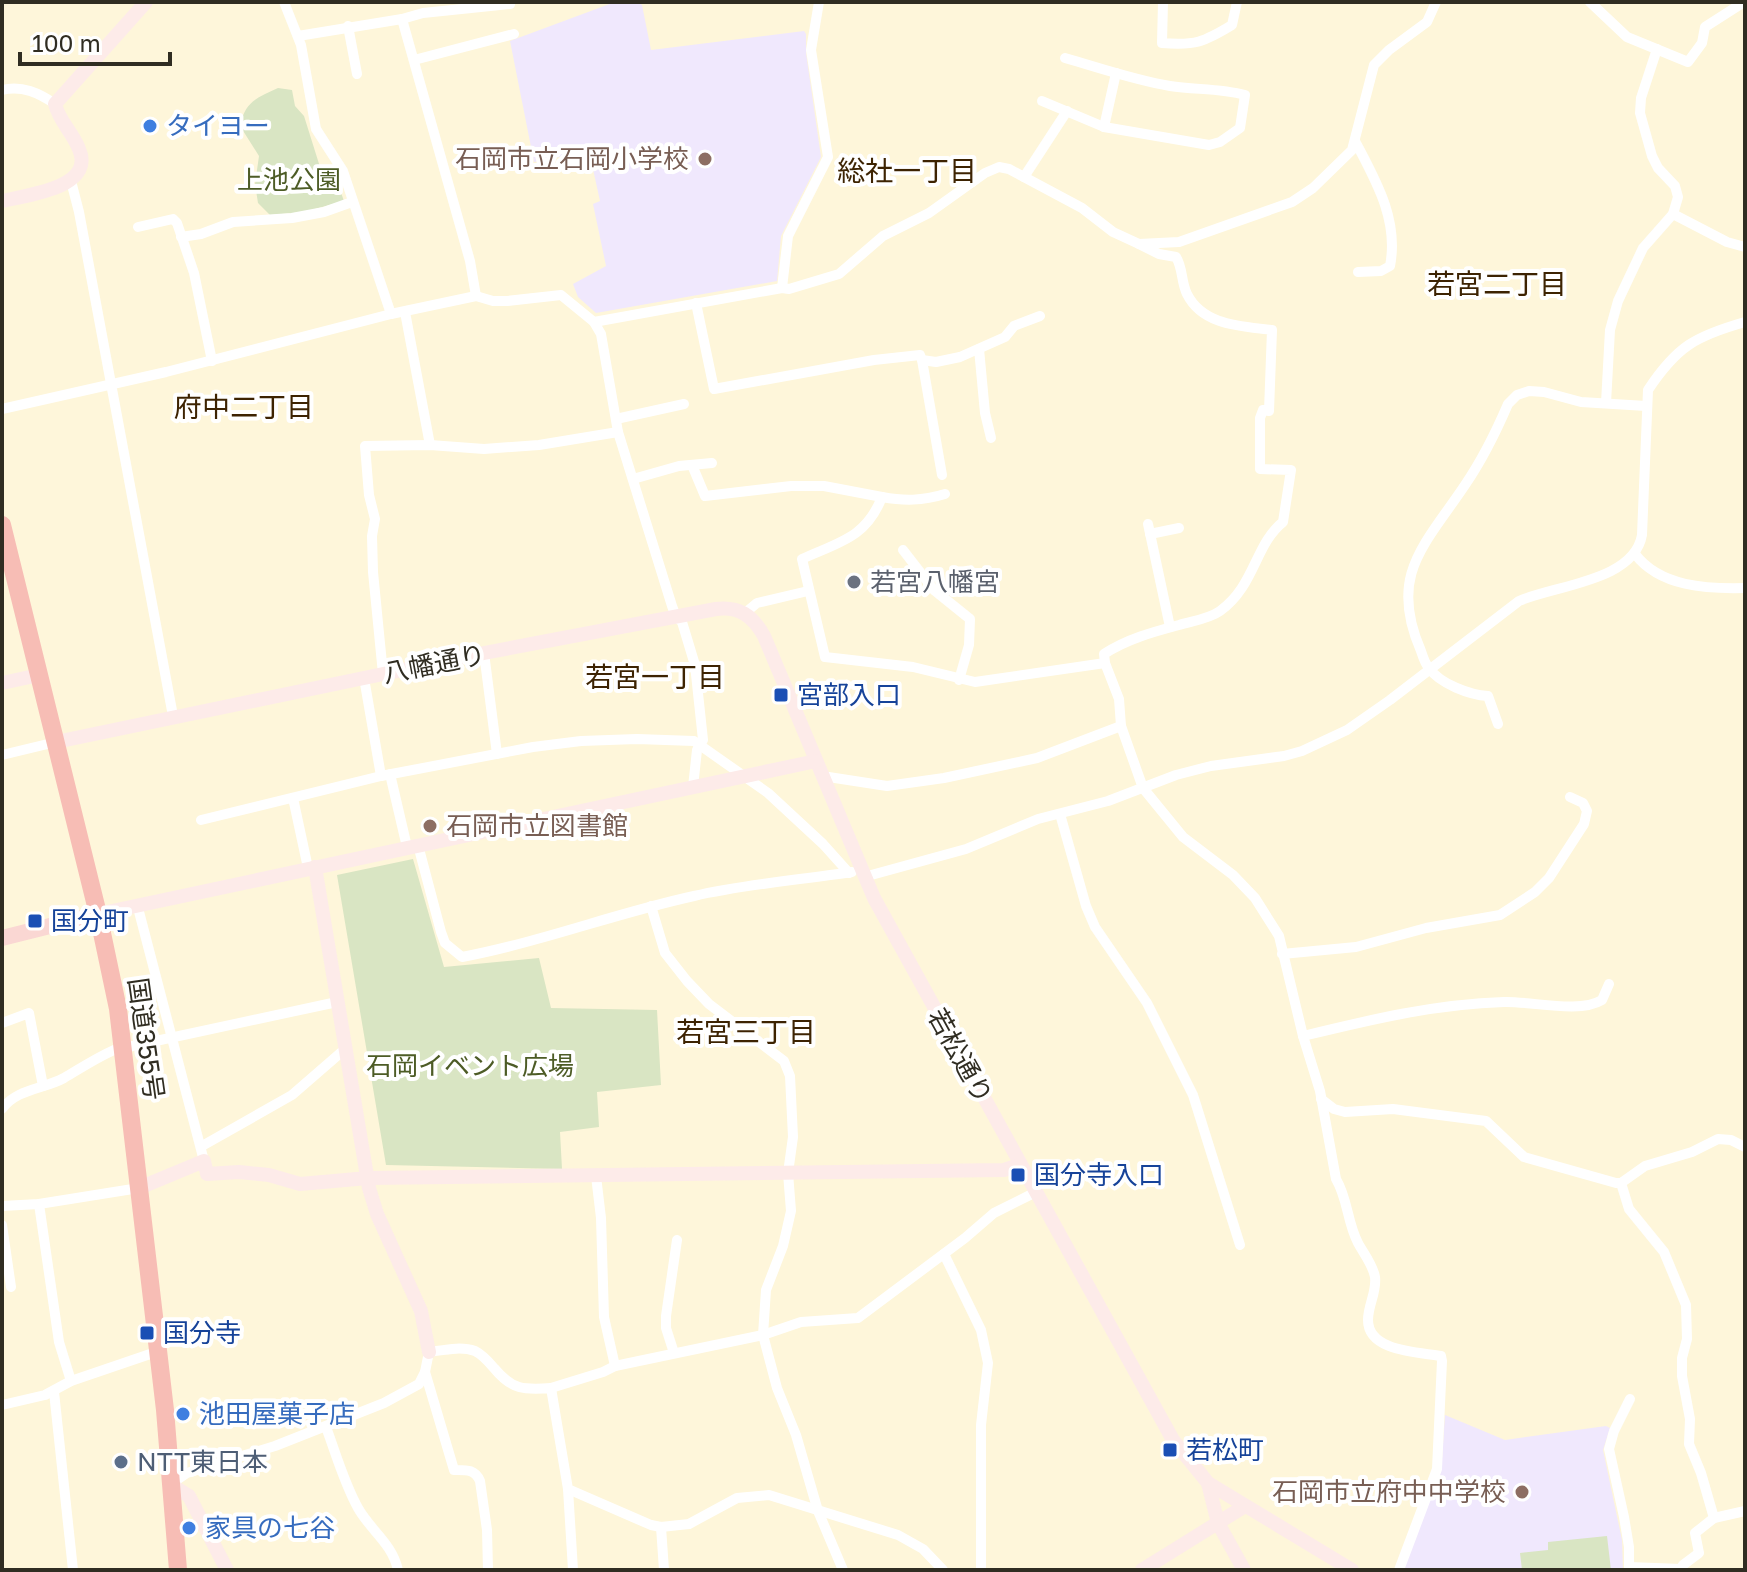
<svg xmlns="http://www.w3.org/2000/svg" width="1747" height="1572" font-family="'Golos Text','Noto Sans JP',sans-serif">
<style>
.education{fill:#f0e8fd}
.green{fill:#d9e5c3}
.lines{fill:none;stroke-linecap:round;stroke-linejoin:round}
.street{stroke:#fff;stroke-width:10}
.secondary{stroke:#fdebe9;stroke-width:14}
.primary{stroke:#fad7d3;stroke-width:16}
.highway{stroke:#f7bdb5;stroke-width:18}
.shop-dot{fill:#3f7fe0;stroke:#fff;stroke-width:3}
.education-dot{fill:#8d6e63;stroke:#fff;stroke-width:3}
.worship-dot{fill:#6b7280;stroke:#fff;stroke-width:3}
.transit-dot{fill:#1a4fb4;stroke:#fff;stroke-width:3}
.service-dot{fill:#5c6f8a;stroke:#fff;stroke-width:3}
.labels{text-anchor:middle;stroke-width:8;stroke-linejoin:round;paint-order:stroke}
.shop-label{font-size:26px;fill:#366cbe;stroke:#fff;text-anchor:start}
.education-label{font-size:26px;fill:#785e54;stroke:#fff;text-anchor:end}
.park-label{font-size:26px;fill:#4d5c26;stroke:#fff}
.worship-label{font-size:26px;fill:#5b616d;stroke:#fff;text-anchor:start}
.street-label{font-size:26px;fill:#302d22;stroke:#fff}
.transit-label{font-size:26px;fill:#164399;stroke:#fff;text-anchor:start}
.service-label{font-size:26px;fill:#4e5e75;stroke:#fff;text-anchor:start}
.neighbourhood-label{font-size:28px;fill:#3d2302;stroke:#fff}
</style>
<rect width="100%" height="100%" fill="#fef6da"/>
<!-- education -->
<g class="education">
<path d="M615,2h22l5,3 9,45 153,-19 2,3v19l15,104 -40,79 -4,45 -181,32 -18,-16 -5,-13 33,-18 -13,-62 7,-3 -11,-50 -55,11 -24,-121z"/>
<path d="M1445,1415l60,25 101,-14 4,2 -7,22 19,90 1,30h-220l39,-111z"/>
</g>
<!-- green -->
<g class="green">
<path d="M278,88l14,2 3,16 9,10 16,51 16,12 8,22 -40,11 -34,3 -12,-12 -3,-19 4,-28 -19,-30c5,-25 17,-28 38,-38z"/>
<path d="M413,859l31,108 95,-9 12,50 106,2 4,75 -64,7 2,35 -39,5 2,37 -176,-4 -49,-290z"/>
<path d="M1607,1536l4,34h-89l-2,-17 28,-3v-8z"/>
</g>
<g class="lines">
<!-- street -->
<g class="street">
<path d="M284,2l17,43 15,84 27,42 48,143"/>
<path d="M1163,2l-1,41c33,3 42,-1 70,-18l5,-23"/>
<path d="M1590,2l37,35 61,25 14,-19 3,-16 39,-25"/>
<path d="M402,19l68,242 6,35"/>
<path d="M348,26l9,48"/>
<path d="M298,36l104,-17 21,-6 87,-9v-2"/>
<path d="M414,60l100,-26"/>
<path d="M2,90c20,-5 37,3 53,14"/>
<path d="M1042,101l62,26 105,18 11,-3 20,-14 5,-33c-25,-7 -50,-5 -75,-9 -36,-6 -70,-18 -105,-28"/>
<path d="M1104,127l12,-54"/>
<path d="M1355,141c21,40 44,79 35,125l-9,5 -23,1"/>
<path d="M1024,177l43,-66"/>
<path d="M71,181l8,31 94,504"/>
<path d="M1673,214l54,28 18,5"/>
<path d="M138,227l35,-8 4,4 17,50 18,88"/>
<path d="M181,237l20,-3 32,-12 59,-4 32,-6 28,-10"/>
<path d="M1139,244l20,10 17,3c7,11 5,25 11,37 16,32 55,32 85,36l-3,81 -6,-1 -3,8v51l31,1 -8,52c-28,22 -28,64 -63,89 -11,8 -28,10 -41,14 -26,7 -52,14 -75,29l1,9 14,36 2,27 22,62 40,49 50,38 22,23 24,38 24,100 17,55 16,88c12,20 11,43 22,64 6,11 15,22 17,34 2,15 -7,28 -7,43 0,32 51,32 73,36l1,5 -5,108 -38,101"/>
<path d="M782,288l6,-52 40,-79 -17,-107 8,-48"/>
<path d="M696,303l18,86 160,-29 46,-5 2,5 14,2 24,-5 45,-20 9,-11 26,-10"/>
<path d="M405,312l25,133"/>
<path d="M594,322l188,-34 7,1 50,-15 44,-38 46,-23 56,-40 14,-6 10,2 73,39 31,24 26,12 40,-2 113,-40 21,-14 39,-38 22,-85 15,-15 38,-28 9,-20"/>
<path d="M979,349l6,64 6,25"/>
<path d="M922,360l20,115"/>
<path d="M1606,403l4,-73 8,-29 25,-53 30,-34 5,-17 -3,-11 -17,-18 -6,-12 -12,-43 1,-15 16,-49"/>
<path d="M2,409l164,-37 225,-58 85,-18 17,5h14l54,-6 33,27 7,12 17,98 54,174 4,11 6,5 13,43 8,75 -6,10 -4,37"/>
<path d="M616,419l68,-15"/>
<path d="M692,465l13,31 86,-10h33l58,11"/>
<path d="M633,479l46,-13 33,-3"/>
<path d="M945,494c-23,7 -41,7 -63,3 -16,41 -43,45 -80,62l23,98 88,10 62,15 130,-19"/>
<path d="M1148,524l22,103"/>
<path d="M1150,534l29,-6"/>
<path d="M903,550l31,40 36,29 -1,26 -10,35"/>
<path d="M1635,554c25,33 72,35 110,34"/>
<path d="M745,613l12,-10 51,-12"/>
<path d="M484,653l13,101"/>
<path d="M383,674l-10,-102 -1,-36 3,-17 -6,-24 -4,-49 65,-1 54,4 55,-4 79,-13"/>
<path d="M364,678l17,98"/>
<path d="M1498,724l-10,-28c-18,-1 -48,-12 -59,-28 -4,-4 -6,-11 -8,-17 -33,-76 3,-105 44,-166 17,-25 31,-53 43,-81l9,-9 12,-4 15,1 37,10 65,4"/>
<path d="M2,755l54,-13"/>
<path d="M390,774l17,73"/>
<path d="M822,776l65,10 57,-8 93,-20 84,-32"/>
<path d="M293,798l15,70"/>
<path d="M1060,814l26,92 9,21 52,76 46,92 47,150"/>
<path d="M201,820l180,-44 152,-29 48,-6 56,-2 57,2 74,52 55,51 26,29"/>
<path d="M418,845l23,87 4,11 17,14c79,-15 154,-44 232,-61 52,-12 105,-16 158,-24"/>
<path d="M864,877l102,-28 72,-30 70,-18 68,-26 35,-9 73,-10 18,-5 45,-21 43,-30 129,-99c37,-16 115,-20 123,-66l6,-145c29,-44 48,-54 97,-68"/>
<path d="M137,904l67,257"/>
<path d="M651,906l14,47 22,28 22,23 75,57 6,15 3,61 -5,36 3,38 -8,35 -17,44 -3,45 14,53 19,47 22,76 25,59"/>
<path d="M1282,954l74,-7 70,-19 74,-13 35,-23 14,-14 35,-54 3,-13 -4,-8 -13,-6"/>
<path d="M2,1023l27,-10 14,73"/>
<path d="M1303,1036c66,-16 132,-32 201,-34 28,-1 75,12 98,-2l7,-16"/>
<path d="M1321,1099l13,10 11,3 48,-3 93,12 38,36 92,26h5l24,-17 47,-14 26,-13 13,1 14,7"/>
<path d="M2,1109c14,-20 42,-20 62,-31 17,-10 32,-20 50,-28l223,-48"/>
<path d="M202,1146l90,-51 53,-46"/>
<path d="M596,1176l5,42 3,99 11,49"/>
<path d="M1621,1183l8,26 35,43 22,53 1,34 -5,19v18l8,43 -1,25 12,29 13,45"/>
<path d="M39,1204l20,138 12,39"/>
<path d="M2,1206l37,-2 100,-16"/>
<path d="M2,1225l9,62"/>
<path d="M944,1254l37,76 7,33 -7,62v145"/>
<path d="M674,1353l-8,-25v-12l11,-76"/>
<path d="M551,1388l52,-16 12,-6 148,-31 38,-13 57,-4 107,-80 29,-25 40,-20"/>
<path d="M54,1392l19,178"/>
<path d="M2,1405l43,-10 26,-14 88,-30"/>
<path d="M326,1427c10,27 18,56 32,81 13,23 34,35 40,62"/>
<path d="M171,1484l16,-11 88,-27 109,-43 35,-19 6,-12"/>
<path d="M568,1489l5,81"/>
<path d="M661,1527l3,43"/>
<path d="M1629,1567l52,2 2,-4 16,-12 -4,-20 19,-15 31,-7"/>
<path d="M488,1570l-1,-40 -7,-49c-5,-12 -14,-11 -26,-11l-29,-98 4,-20c15,-2 32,-6 46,-1 8,4 13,10 19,17 18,22 30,22 57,20l17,101 83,36 10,2 28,-3 48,-26 32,-3 129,40 25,14 20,21"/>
<path d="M1629,1570v-23l-5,-30 -15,-68 5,-18 16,-32"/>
</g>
<!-- secondary -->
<g class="secondary">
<path d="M2,201c24,-6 94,-13 77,-52 -6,-16 -20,-28 -24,-45l91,-102"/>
<path d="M2,683l37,-8"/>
<path d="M56,742l428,-89 232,-44c23,-3 37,7 48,27l110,262 299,542 35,43 144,87"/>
<path d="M315,867l54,321 8,26 44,97 8,41"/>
<path d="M98,914l718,-153"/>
<path d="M139,1188l65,-27 3,13 32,-2 30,3 31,9 68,-6 636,-8 15,-5"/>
<path d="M1208,1483l10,40 26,47"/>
<path d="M171,1485l18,11 38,74"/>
<path d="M1142,1570l103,-64"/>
</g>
<!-- primary -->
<path class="primary" d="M2,938l96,-24"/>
<!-- highway -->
<path class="highway" d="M2,525l96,389 20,95 47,401 13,160"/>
</g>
<!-- markers -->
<g class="shop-dot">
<circle cx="150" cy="126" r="8"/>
<circle cx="183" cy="1414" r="8"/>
<circle cx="189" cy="1528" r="8"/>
</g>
<g class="education-dot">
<circle cx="705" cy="159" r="8"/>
<circle cx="430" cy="826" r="8"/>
<circle cx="1522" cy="1492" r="8"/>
</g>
<circle class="worship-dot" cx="854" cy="582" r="8"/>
<g class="transit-dot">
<rect x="773" y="687" width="16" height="16" rx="4"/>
<rect x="27" y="913" width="16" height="16" rx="4"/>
<rect x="1010" y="1167" width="16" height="16" rx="4"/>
<rect x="139" y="1325" width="16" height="16" rx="4"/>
<rect x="1162" y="1442" width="16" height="16" rx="4"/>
</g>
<circle class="service-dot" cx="121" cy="1462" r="8"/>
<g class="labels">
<!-- shop labels -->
<g class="shop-label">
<text x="166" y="135">タイヨー</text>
<text x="199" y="1423">池田屋菓子店</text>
<text x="205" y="1537">家具の七谷</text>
</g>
<!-- education labels -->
<g class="education-label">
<text x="689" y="168">石岡市立石岡小学校</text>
<text x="446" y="835" text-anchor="start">石岡市立図書館</text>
<text x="1506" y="1501">石岡市立府中中学校</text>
</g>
<!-- park labels -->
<g class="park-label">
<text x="289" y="189">上池公園</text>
<text x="470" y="1075">石岡イベント広場</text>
</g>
<!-- worship labels -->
<g class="worship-label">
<text x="870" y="591">若宮八幡宮</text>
</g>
<!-- street labels -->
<g class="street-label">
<text transform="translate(434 664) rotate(-11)" y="9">八幡通り</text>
<text transform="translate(146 1039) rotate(82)" y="9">国道355号</text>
<text transform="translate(960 1056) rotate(61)" y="9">若松通り</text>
</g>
<!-- transit labels -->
<g class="transit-label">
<text x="797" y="704">宮部入口</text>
<text x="51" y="930">国分町</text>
<text x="1034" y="1184">国分寺入口</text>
<text x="163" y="1342">国分寺</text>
<text x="1186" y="1459">若松町</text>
</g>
<!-- service labels -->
<g class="service-label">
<text x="137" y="1471">NTT東日本</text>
</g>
<!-- neighbourhood labels -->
<g class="neighbourhood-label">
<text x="907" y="181">総社一丁目</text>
<text x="1497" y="294">若宮二丁目</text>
<text x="244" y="417">府中二丁目</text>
<text x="655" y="687">若宮一丁目</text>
<text x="746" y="1042">若宮三丁目</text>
</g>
</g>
<!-- border -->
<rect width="1747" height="1572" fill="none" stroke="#302d22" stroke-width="8"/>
<!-- scale -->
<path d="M20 52v12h150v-12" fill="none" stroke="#302d22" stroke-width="4"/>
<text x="32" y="52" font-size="24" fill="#302d22" stroke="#ffffff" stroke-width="6" paint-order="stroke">100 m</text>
</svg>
